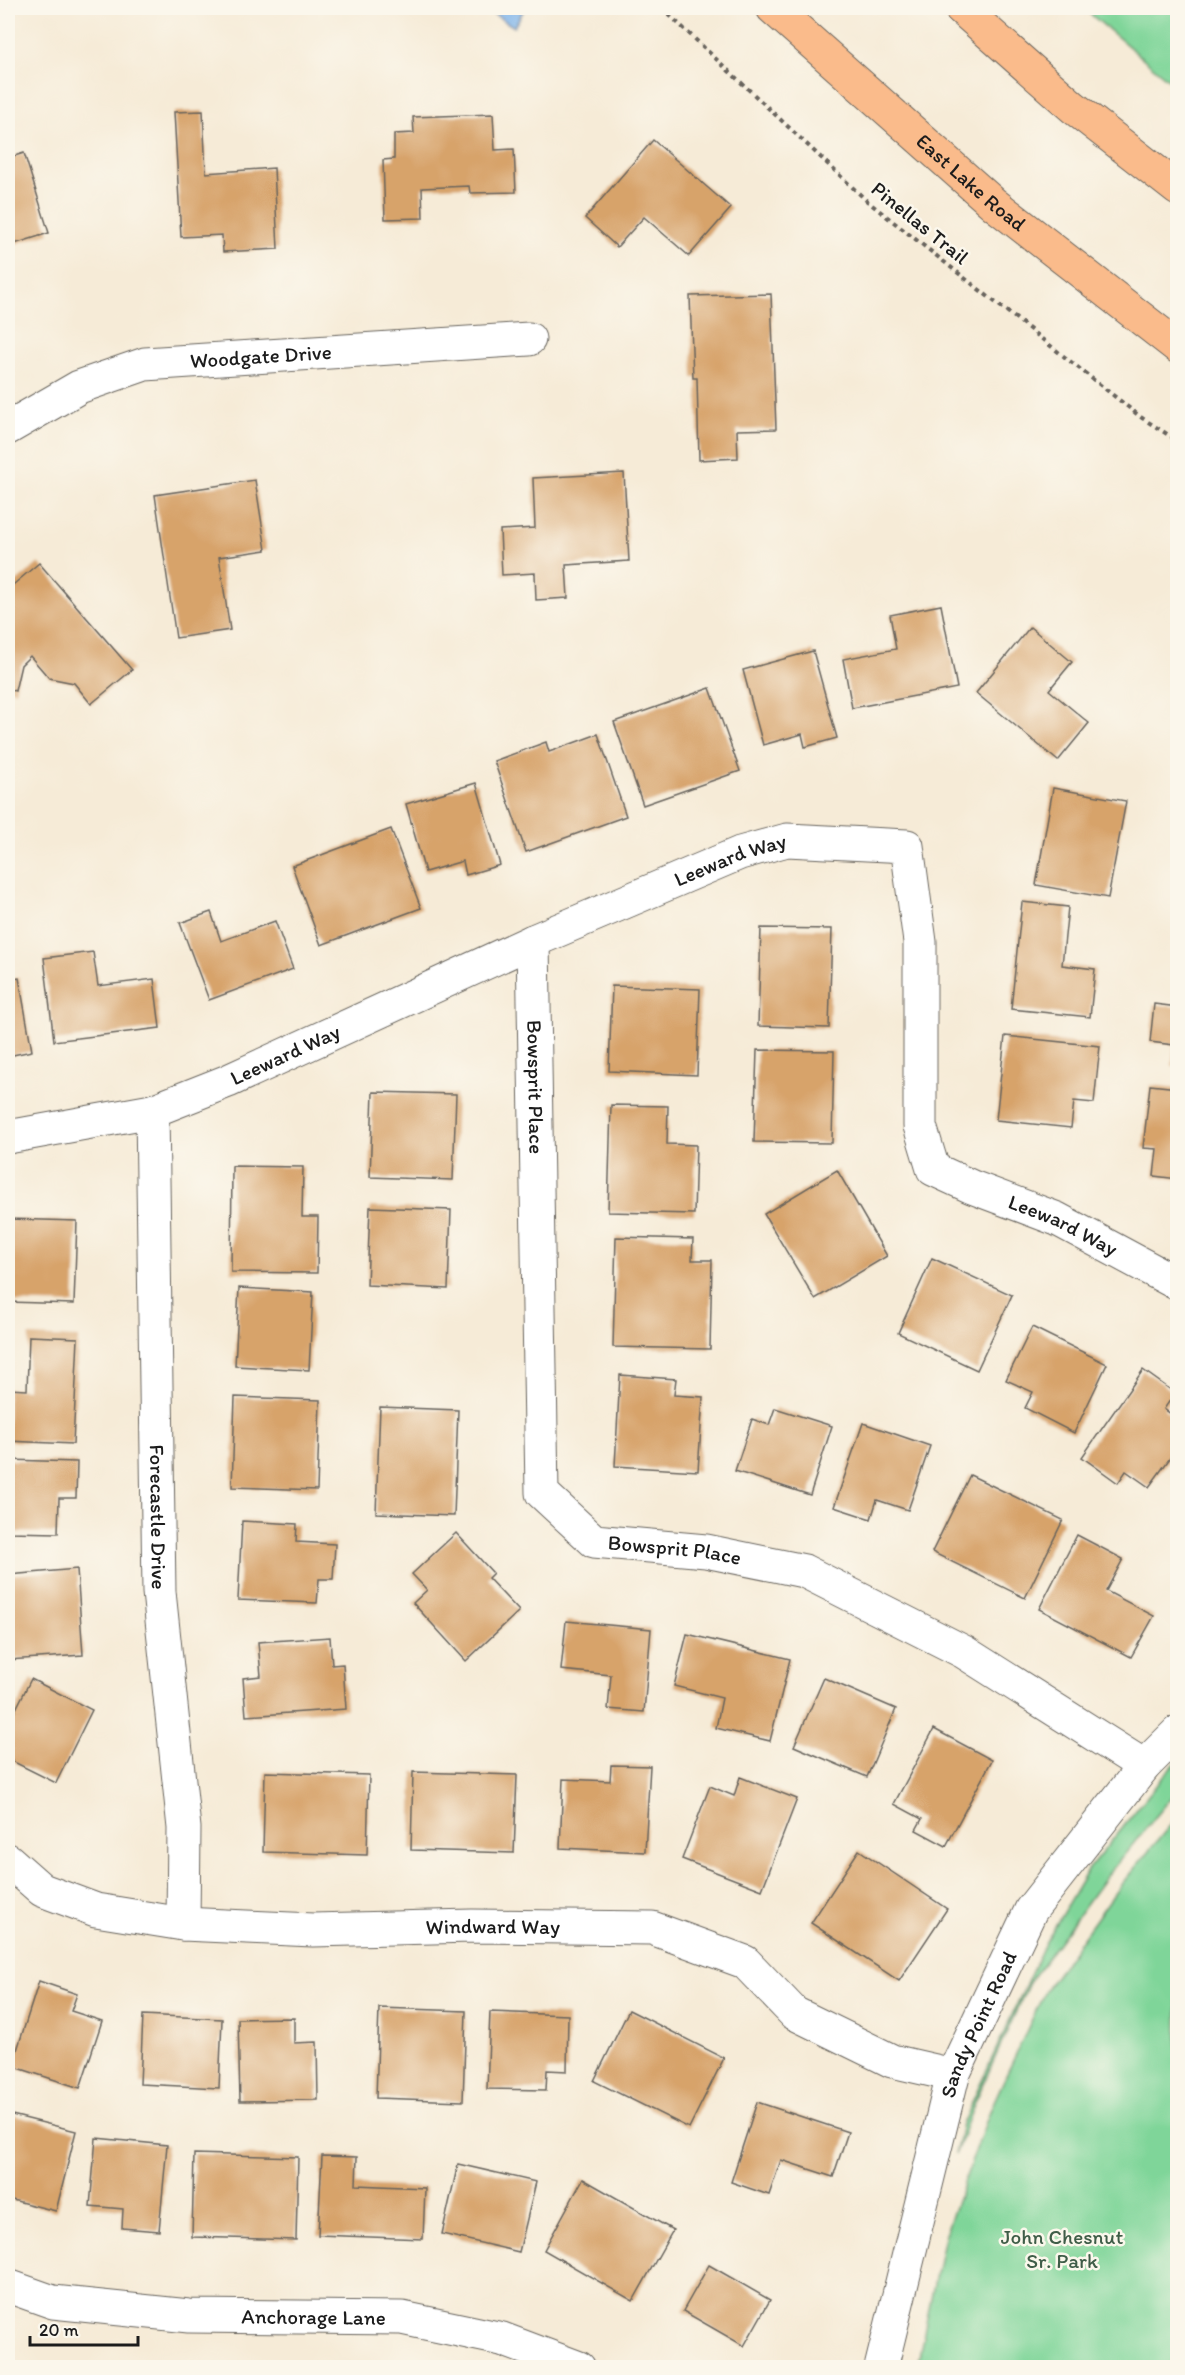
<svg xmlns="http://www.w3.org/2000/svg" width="1185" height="2375" font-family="Itim,sans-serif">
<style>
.green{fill:#7fd599;stroke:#4e785a;stroke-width:1.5}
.water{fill:#7bb2ea;stroke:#4c6783;stroke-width:1.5}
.building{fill:#d7a36b}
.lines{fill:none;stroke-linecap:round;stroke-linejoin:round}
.minor-casing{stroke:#68645d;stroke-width:35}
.primary-casing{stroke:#68645d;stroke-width:35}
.path{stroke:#68645d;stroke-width:4;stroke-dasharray:4.5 4.5;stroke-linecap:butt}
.minor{stroke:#fff;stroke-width:33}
.primary{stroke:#fabb8b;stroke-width:33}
.labels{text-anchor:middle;stroke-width:5;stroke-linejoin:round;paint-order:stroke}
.street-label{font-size:21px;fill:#1c1c1c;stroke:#fbf7ec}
.park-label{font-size:21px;fill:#3f5d48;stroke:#fbf7ec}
</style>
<rect width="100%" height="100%" fill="#fbf7ec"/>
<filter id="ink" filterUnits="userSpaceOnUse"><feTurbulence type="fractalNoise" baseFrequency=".0167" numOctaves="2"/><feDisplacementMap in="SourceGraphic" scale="12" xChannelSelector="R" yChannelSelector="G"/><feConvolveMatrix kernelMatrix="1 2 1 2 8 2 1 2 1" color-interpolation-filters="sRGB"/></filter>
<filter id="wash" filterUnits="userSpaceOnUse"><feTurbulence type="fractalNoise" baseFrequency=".008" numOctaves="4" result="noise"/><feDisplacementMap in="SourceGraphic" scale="24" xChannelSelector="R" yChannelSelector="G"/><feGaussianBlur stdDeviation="1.35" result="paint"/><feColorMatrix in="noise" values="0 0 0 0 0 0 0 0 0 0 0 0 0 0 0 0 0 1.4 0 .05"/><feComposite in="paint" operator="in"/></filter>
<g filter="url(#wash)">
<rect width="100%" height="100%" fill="#f6ebd7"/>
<!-- green -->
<g class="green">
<path d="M1083,8h94v79z"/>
<path d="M1177,1761v30l-72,87 -76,105 -54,119 -20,53 7,-31 83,-181 43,-73 74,-92z"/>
<path d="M1177,1817v550h-260l26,-127 48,-132 55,-119 73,-102z"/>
</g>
<!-- water -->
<path class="water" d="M484,8h41l-11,19z"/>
<g id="blocks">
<!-- building -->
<g class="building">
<path d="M203,111l3,62 68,-5 4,81 -55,3 -1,-17 -41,2 -7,-125z"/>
<path d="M493,114l2,36 19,-1 2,43 -46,1 -1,-7 -47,2 1,30 -38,1 -2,-59 11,-1v-25l20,-1 -1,-16z"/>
<path d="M653,140l78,68 -42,48 -45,-39 -27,30 -32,-29z"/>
<path d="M24,153l25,80 -41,13v-88z"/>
<path d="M771,294l5,135 -39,1 1,28 -39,2 -2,-82h-4l-3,-82z"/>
<path d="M624,473l5,88 -63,4 2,33 -32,2 -1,-27 -33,2 -2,-45 35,-2 -2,-50z"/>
<path d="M255,480l11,70 -47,7 11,73 -54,8 -21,-143z"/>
<path d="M39,563l93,107 -41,34 -17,-21 -25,-5 -19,-22 -9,9 -6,26 -7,-2v-100z"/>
<path d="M941,605l16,83 -105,20 -9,-49 53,-10 -6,-34z"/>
<path d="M1030,627l42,35 -23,28 40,33 -31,38 -82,-68z"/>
<path d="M813,651l24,87 -32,9 -3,-13 -39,11 -20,-75z"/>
<path d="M710,688l30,83 -97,34 -29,-83z"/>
<path d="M598,734l28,82 -100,36 -32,-91 52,-19 3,10z"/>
<path d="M476,783l24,82 -34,10 -3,-14 -38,11 -19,-68z"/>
<path d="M1053,788l73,13 -18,97 -72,-13z"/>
<path d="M391,829l30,79 -100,37 -29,-79z"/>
<path d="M1022,902l46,5 -6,58 33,4 -5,48 -79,-8z"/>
<path d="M211,912l10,29 54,-20 18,48 -84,31 -29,-77z"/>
<path d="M761,928l71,1 -3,99 -71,-2z"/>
<path d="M93,952l5,34 56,-7 6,49 -106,13 -10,-83z"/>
<path d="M19,978l13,73 -24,5v-76z"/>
<path d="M612,986l88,3 -3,86 -88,-4z"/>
<path d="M1154,1004l24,3v60l-6,-1 2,-21 -24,-3z"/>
<path d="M1005,1036l95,10 -6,57 -20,-2 -3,27 -75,-8z"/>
<path d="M757,1050l77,1 -2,92 -78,-1z"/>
<path d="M1150,1085l28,3v91l-24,-3 3,-27 -14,-1z"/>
<path d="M373,1092l83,2 -3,86 -83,-3z"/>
<path d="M611,1105l57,1 -1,38 29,1 -2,69 -86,-2z"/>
<path d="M232,1166l71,1 -1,50h16l-1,56 -86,-1z"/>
<path d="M837,1170l50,86 -72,43 -51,-85z"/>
<path d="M370,1207l81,3 -3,79 -81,-4z"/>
<path d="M8,1219l69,2 -3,83 -66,-2z"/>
<path d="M616,1237l77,2 -1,21h20l-2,89 -97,-2z"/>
<path d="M932,1258l80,37 -35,75 -79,-37z"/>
<path d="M239,1288l74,4 -4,78 -74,-4z"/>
<path d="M1032,1327l75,37 -33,69 -49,-25 8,-16 -27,-12z"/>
<path d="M29,1336l49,2 -5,106 -65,-3v-52l19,1z"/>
<path d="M1143,1370l32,23 -11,16 14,10v28l-29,40 -23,-16 -8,12 -36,-26z"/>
<path d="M620,1375l56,4 -2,16 29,2 -5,74 -83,-5z"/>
<path d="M235,1397l85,3 -3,90 -85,-3z"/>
<path d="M380,1407l78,3 -4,106 -78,-3z"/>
<path d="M775,1408l57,18 -22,69 -75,-24 17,-52 17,6z"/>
<path d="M863,1423l67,23 -22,64 -31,-10 -6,19 -37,-12z"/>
<path d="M8,1460l69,2 -1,36h-17l-1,35 -50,-1z"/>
<path d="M970,1475l93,45 -38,78 -93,-46z"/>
<path d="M242,1521l55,3 -1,18 39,2 -2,35h-14l-2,24 -79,-3z"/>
<path d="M456,1533l37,40 -5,5 31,33 -53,50 -53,-58 14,-13 -15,-16z"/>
<path d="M1077,1535l46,24 -17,32 48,25 -23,41 -92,-48z"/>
<path d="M77,1569l6,86 -75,5v-85z"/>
<path d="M566,1621l85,8 -7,83 -36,-3 3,-34 -50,-5z"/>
<path d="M687,1634l103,25 -20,82 -54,-13 6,-30 -48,-12z"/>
<path d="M330,1637l2,28 11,-1 3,45 -100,7 -3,-38 18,-2 -3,-34z"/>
<path d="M824,1678l72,31 -29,68 -73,-31z"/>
<path d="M31,1679l61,31 -36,73 -48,-24v-34z"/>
<path d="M934,1729l58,31 -46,86 -30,-16 6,-11 -28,-15z"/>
<path d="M611,1765l39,1 -5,86 -85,-4 3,-69 47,2z"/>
<path d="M265,1772l104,3 -2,80 -104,-3z"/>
<path d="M413,1772l104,3 -3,78 -103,-3z"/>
<path d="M740,1777l57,22 -35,91 -80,-31 28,-73 24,10z"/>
<path d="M859,1850l88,59 -48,72 -88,-58z"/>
<path d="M39,1981l38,13 -6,17 31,10 -22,67 -68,-22z"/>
<path d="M379,2008l87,3 -3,90 -87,-3z"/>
<path d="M629,2010l95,48 -35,70 -95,-47z"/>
<path d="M490,2012l78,3 -1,56 -20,-1 -1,20 -59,-1z"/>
<path d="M143,2015l79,4 -3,69 -79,-4z"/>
<path d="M294,2018v25l23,-1 1,58 -78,1 -2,-82z"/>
<path d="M757,2102l91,30 -15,45 -52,-17 -12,35 -38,-13z"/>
<path d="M8,2114l68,17 -20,80 -48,-12z"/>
<path d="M96,2138l71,7 -8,86 -37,-3 1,-19 -33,-3z"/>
<path d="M194,2154l104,3 -2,83 -104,-3z"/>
<path d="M322,2156l35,1 -1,28 69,3 -2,51 -105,-4z"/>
<path d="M458,2164l78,18 -17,70 -77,-18z"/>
<path d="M583,2179l90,51 -40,71 -89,-51z"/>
<path d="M709,2265l61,35 -26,46 -61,-35z"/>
</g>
</g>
</g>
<g filter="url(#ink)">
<use href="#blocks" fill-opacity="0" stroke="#68645d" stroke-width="1.5"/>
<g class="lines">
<defs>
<g id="minor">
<path id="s1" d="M8,428l71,-41 66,-23 384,-25"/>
<path id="s2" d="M533,941l9,552 52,48 112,10 98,20 160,81 180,114"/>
<path id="s3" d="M152,1111l7,481 25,236 -1,96"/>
<path id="s4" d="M8,1137l144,-26 76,-30 305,-140 207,-88 47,-13 120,6 13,96v184l13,43 39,18 85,32 121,65"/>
<path id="s5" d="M8,1860l34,30 54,20 87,14 130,6 159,-4 180,2 93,34 49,51 98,48 61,14"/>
<path id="s6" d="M8,2286l45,16 136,14 213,2 100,21 77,29"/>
<path id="s7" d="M881,2368l72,-293 78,-165 113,-144 34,-34"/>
</g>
<g id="primary">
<path id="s8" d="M773,8l221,196 184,143"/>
<path d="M961,8l112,99 105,82"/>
</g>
</defs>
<!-- minor casing -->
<use href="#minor" class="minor-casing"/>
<!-- primary casing -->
<use href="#primary" class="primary-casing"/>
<!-- path -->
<path class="path" d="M662,8l205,193 275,217 36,23"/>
<!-- minor -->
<use href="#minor" class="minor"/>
<!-- primary -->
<use href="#primary" class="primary"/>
</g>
</g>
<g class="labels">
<!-- street labels -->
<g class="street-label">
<text dy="7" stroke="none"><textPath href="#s8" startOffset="264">East Lake Road</textPath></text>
<text transform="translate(920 223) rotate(39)" y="7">Pinellas Trail</text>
<text dy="7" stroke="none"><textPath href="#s1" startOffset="268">Woodgate Drive</textPath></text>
<text dy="7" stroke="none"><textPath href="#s4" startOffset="777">Leeward Way</textPath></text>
<text dy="7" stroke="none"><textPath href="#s4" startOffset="291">Leeward Way</textPath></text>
<text dy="7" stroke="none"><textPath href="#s2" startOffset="146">Bowsprit Place</textPath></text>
<text dy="7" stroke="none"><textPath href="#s4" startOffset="1425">Leeward Way</textPath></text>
<text dy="7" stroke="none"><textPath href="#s3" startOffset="406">Forecastle Drive</textPath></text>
<text dy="7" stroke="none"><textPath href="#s2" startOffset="704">Bowsprit Place</textPath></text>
<text dy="7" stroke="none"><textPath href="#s5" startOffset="501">Windward Way</textPath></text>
<text dy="7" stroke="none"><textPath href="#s7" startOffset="358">Sandy Point Road</textPath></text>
<text dy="7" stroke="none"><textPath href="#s6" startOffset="309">Anchorage Lane</textPath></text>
</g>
<!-- park labels -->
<g class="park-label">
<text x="1062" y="2244">John Chesnut<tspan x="1062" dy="24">Sr. Park</tspan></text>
</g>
</g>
<!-- margin -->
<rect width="1185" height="2375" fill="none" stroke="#fbf7ec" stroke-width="30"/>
<!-- scale -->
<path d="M30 2336v9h108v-9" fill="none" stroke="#1c1c1c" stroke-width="3"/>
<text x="39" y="2336" font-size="18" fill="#1c1c1c" stroke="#fbf7ec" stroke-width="4.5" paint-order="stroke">20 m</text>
</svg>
